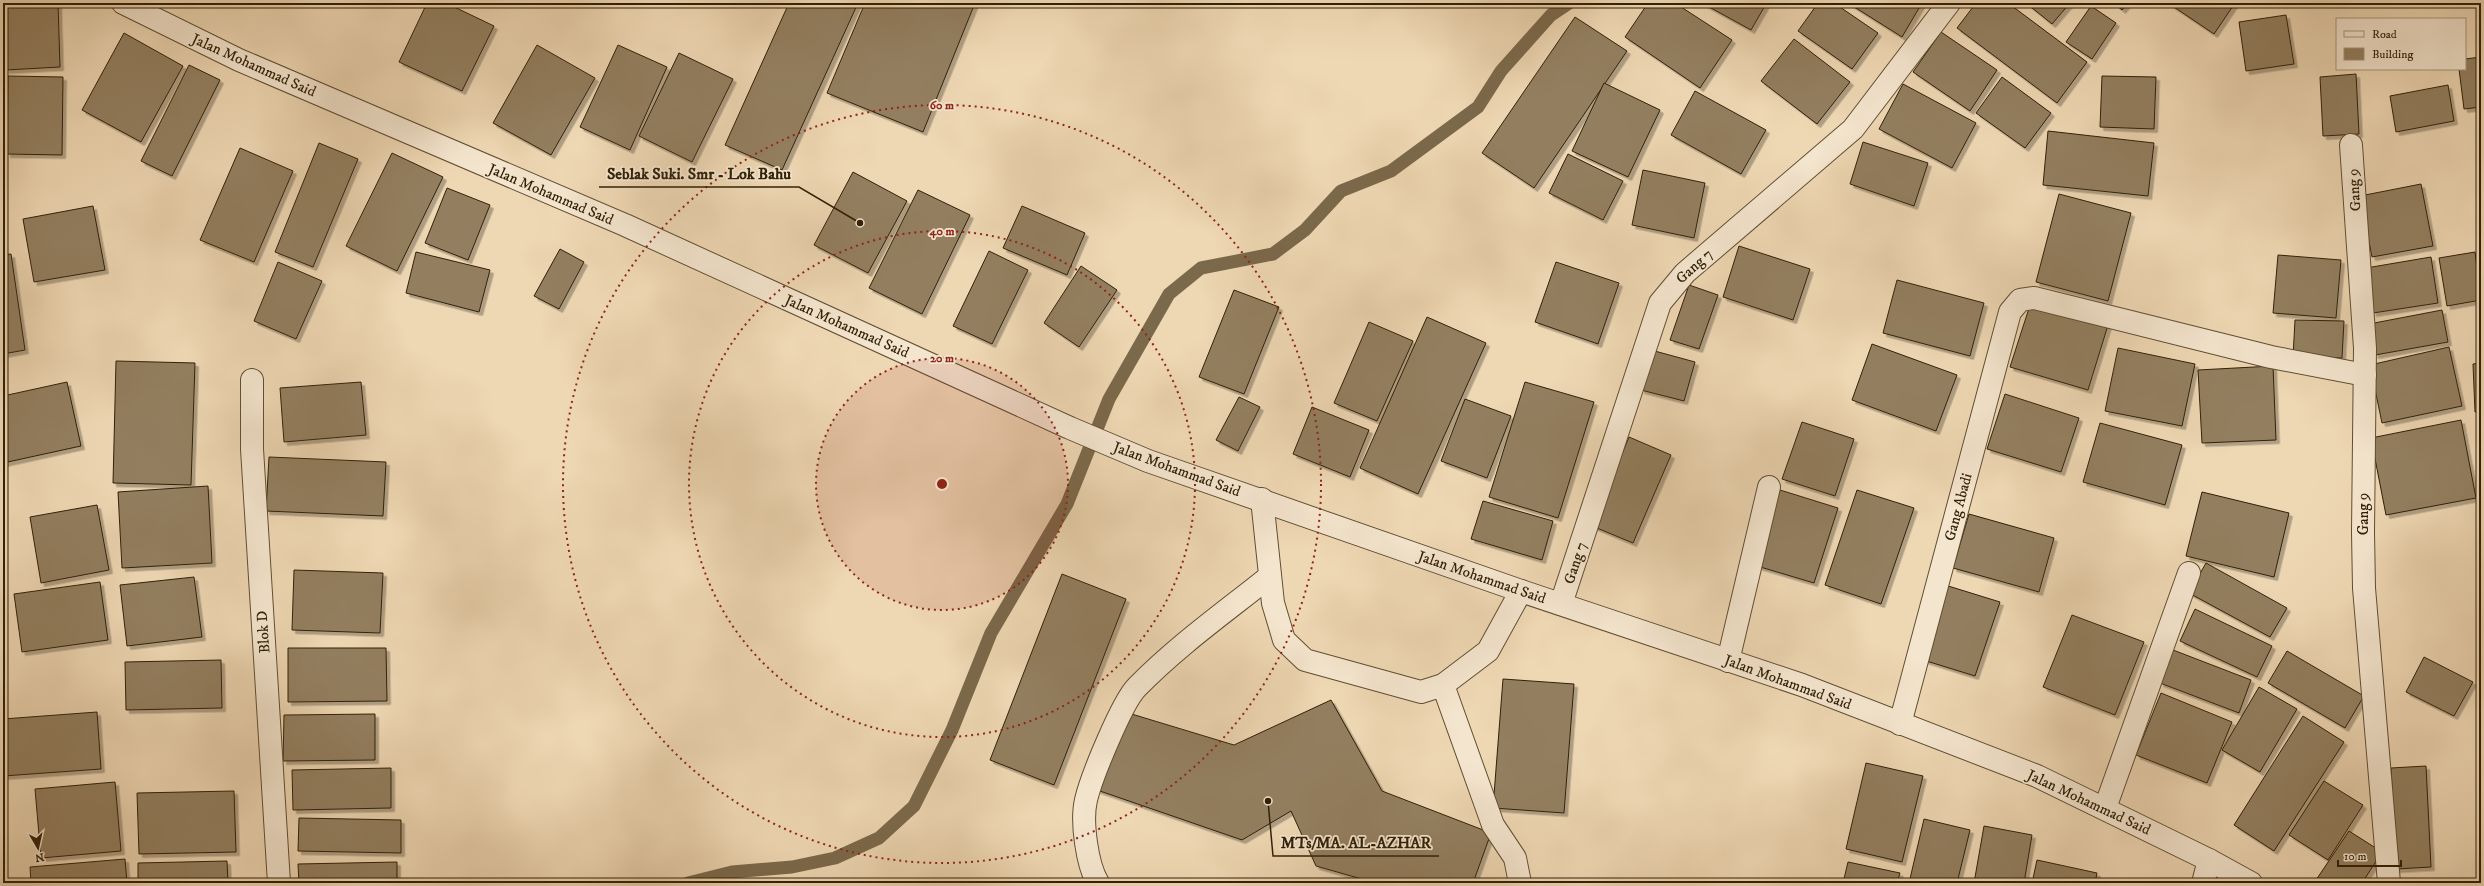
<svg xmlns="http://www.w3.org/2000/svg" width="2484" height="886" font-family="'IM FELL DW Pica',serif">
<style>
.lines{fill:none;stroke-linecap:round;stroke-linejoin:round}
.stream{stroke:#7b694b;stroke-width:13}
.building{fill:#937f60;stroke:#302007;filter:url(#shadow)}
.minor-casing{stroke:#604e32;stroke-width:24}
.minor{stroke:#f4e5ce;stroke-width:22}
.ring{fill:none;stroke:#8f2418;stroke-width:2;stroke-dasharray:2 4}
.labels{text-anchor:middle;stroke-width:3.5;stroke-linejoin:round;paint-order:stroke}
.street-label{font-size:15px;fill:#302007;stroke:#f4e5ce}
.centre{fill:#8f2418;stroke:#f4e5ce;stroke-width:2}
.ring-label{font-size:12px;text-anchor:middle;font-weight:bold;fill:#8f2418;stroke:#f4e5ce;stroke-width:3.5;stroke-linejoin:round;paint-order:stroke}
.leader{fill:none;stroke:#302007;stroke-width:1.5}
.callout-dot{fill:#302007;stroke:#f4e5ce;stroke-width:1.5}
.callout-label{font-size:16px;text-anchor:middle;font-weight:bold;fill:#302007;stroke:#f4e5ce;stroke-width:3.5;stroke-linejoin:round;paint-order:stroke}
</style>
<defs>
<filter id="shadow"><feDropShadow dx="3.5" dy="3.5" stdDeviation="0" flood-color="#0004"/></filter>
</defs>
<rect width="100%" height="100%" fill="#eed7b3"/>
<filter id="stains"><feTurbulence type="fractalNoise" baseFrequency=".005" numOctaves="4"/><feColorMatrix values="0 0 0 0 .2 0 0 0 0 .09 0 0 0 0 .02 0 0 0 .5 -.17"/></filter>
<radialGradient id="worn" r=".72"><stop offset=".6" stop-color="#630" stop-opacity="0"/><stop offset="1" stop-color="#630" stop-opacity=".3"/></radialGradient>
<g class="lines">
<!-- stream -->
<path class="stream" d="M688,883l44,-11 60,-5 43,-9 44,-20 35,-32 38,-76 39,-97 76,-129 42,-105 60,-105 32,-26 72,-14 32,-24 36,-39 50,-20 87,-64 23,-36 50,-56 18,-12"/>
</g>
<!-- building -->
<g class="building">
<path d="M3,3h55l2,64 -54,3z"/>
<path d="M427,3h19l48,23 -32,65 -63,-29z"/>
<path d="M789,3h69l-76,167 -57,-25z"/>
<path d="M865,3h110l-52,129 -96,-39z"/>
<path d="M1648,3h27l57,37 -32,48 -75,-51z"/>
<path d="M1702,3h62l2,1 -15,26z"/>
<path d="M1818,3h16l44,30 -26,36 -54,-38z"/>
<path d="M1848,3h74l-20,34z"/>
<path d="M1976,3h32l79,59 -30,41 -100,-75z"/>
<path d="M2026,3h44l-18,21z"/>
<path d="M2114,3h14l-6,7z"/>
<path d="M2168,3h67l-21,31z"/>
<path d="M2091,6l25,17 -24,36 -26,-17z"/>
<path d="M2286,15l8,49 -48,7 -7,-49z"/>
<path d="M1575,17l52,34 -93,137 -52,-35z"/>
<path d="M1941,32l56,38 -27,41 -57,-39z"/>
<path d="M124,33l59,33 -42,76 -59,-32z"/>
<path d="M1794,39l56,43 -33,42 -56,-43z"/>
<path d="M537,45l58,33 -44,77 -58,-32z"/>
<path d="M618,45l49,22 -37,83 -50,-23z"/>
<path d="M679,53l54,26 -41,83 -53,-26z"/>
<path d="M2481,57v50l-17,2 -5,-40h6v-10z"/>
<path d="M189,65l31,15 -48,96 -31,-15z"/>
<path d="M2356,74l3,60 -36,2 -3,-59z"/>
<path d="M8,76l55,1 -1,78 -55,-1z"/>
<path d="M2102,76l54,1 -2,52 -54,-2z"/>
<path d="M2002,77l49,36 -26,35 -49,-35z"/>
<path d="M1604,83l56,27 -32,67 -56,-26z"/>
<path d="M1903,84l73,39 -24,45 -73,-39z"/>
<path d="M2448,85l6,36 -58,11 -6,-36z"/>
<path d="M1695,91l71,39 -25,44 -70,-39z"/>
<path d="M2048,131l106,12 -6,53 -105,-11z"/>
<path d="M1863,142l65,21 -14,43 -64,-22z"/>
<path d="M319,143l39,16 -45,108 -38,-15z"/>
<path d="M240,148l53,23 -39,91 -54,-22z"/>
<path d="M392,153l51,24 -46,94 -51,-25z"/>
<path d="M1568,154l55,27 -20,39 -54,-27z"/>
<path d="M1643,170l62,13 -11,55 -62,-13z"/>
<path d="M853,172l54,29 -39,72 -54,-28z"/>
<path d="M2421,184l12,62 -61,11 -12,-61z"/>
<path d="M447,188l43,17 -22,55 -43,-17z"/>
<path d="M918,190l52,25 -48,99 -53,-26z"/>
<path d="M2059,194l72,19 -23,88 -72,-19z"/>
<path d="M93,206l12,64 -71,12 -11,-63z"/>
<path d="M1022,206l63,27 -18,42 -64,-27z"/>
<path d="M1739,246l71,23 -17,51 -70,-23z"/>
<path d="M560,249l24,13 -25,47 -25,-13z"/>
<path d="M989,251l39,19 -36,74 -39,-18z"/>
<path d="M416,252l74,18 -11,42 -73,-19z"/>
<path d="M2475,252l6,48 -34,6 -8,-48z"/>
<path d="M11,254l14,96 -22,4v-99z"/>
<path d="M2278,255l63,5 -5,58 -63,-5z"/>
<path d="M2431,257l7,46 -65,10 -7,-45z"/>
<path d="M278,262l44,19 -26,58 -42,-18z"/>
<path d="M1556,262l63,21 -21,61 -63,-22z"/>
<path d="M1081,266l36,24 -38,57 -35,-24z"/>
<path d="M1897,280l87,23 -14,53 -87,-23z"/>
<path d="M1689,285l29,10 -19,54 -29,-9z"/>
<path d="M1234,290l45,17 -35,87 -45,-17z"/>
<path d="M2031,302l77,23 -20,65 -78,-23z"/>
<path d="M2442,310l6,32 -73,13 -6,-31z"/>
<path d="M1427,317l59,26 -68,151 -58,-26z"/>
<path d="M2295,320l49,1 -2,37 -49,-1z"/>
<path d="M1369,322l44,19 -36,80 -43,-18z"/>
<path d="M1872,344l85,31 -21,56 -84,-31z"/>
<path d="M2449,347l13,59 -80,17 -12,-58z"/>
<path d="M2118,348l77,16 -13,62 -77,-15z"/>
<path d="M1651,350l44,12 -11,39 -43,-11z"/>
<path d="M116,361l79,2 -4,122 -78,-2z"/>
<path d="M2481,363v49h-6l-2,-48z"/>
<path d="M2273,366l3,74 -74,3 -4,-73z"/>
<path d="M67,382l14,64 -78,17v-67z"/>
<path d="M361,382l5,53 -82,7 -4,-54z"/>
<path d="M1525,382l69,20 -36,116 -69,-21z"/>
<path d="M2005,394l74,24 -18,54 -74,-23z"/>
<path d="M1239,397l21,10 -22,44 -22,-11z"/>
<path d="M1465,399l46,17 -24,62 -46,-17z"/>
<path d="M1312,407l57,23 -19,47 -57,-23z"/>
<path d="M2461,420l15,78 -90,17 -15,-77z"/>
<path d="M1802,422l52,17 -19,57 -53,-17z"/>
<path d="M2100,423l82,22 -17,60 -82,-23z"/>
<path d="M2477,429h4v59h-2z"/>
<path d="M1629,437l42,18 -38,88 -41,-17z"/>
<path d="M269,457l117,5 -3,54 -117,-5z"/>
<path d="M208,486l4,77 -90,5 -4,-76z"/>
<path d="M1780,490l58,18 -24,75 -57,-17z"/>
<path d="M1857,490l57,18 -33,96 -56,-19z"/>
<path d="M2202,492l87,21 -15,64 -88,-21z"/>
<path d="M1483,501l70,20 -11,39 -71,-21z"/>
<path d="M97,505l12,65 -68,13 -11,-66z"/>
<path d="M1969,514l85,24 -15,54 -86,-24z"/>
<path d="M2206,563l81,45 -17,29 -81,-44z"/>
<path d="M294,570l89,3 -3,60 -88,-3z"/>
<path d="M1062,574l64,25 -72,186 -64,-25z"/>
<path d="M194,577l8,60 -75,9 -7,-61z"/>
<path d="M100,582l8,58 -86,12 -8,-58z"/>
<path d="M1945,585l55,17 -25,74 -55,-17z"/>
<path d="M2195,609l77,37 -15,31 -77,-36z"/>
<path d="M2072,615l72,27 -29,73 -72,-28z"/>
<path d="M288,648h98l1,53 -99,1z"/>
<path d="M2173,650l78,30 -12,33 -79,-30z"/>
<path d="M2287,651l77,45 -19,32 -77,-45z"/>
<path d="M2424,657l49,25 -19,34 -48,-24z"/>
<path d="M221,660l1,48 -96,2 -1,-48z"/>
<path d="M2481,661v26l-3,-25z"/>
<path d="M1503,679l71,5 -10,129 -71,-5z"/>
<path d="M2259,687l38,22 -37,63 -38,-22z"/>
<path d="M2161,693l71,29 -25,61 -71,-28z"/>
<path d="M1331,700l51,91 109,42 -18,50h-97l-60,-17 -25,-55 -49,29 -145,-50 28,-78 109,33z"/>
<path d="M97,712l4,57 -98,7v-57z"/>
<path d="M375,714v46l-92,1 1,-46z"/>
<path d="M2303,716l41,26 -70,109 -40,-26z"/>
<path d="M1866,763l57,13 -21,86 -56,-13z"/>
<path d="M2426,766l5,101 -35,2 -5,-101z"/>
<path d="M391,768v40l-98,2 -1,-40z"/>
<path d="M2324,781l39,24 -35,55 -39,-25z"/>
<path d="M115,782l6,69 -80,7 -6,-69z"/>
<path d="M234,791l2,61 -97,2 -2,-61z"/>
<path d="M299,818l102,2v33l-103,-2z"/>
<path d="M1924,819l46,11 -13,53h-48z"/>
<path d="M1984,826l48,9 -8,48h-50z"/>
<path d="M2349,831l33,21 -20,31h-48z"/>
<path d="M125,859l2,24h-96l-1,-16z"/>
<path d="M2037,860l60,13 -2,10h-63z"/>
<path d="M227,861l1,22h-90v-20z"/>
<path d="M397,862v21h-98l-1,-19z"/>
<path d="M1848,862l52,11 -3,10h-54z"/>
</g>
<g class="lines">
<defs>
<g id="minor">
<path d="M123,3l116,57 386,165 445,203 78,33 373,130 281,94 235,91 172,84 42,23"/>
<path d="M2351,145l14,203 -2,184 1,56 25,295"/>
<path d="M252,380v69l27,434"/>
<path d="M1262,499l11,104 11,37 21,20 116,32 22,-7 45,-34 33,-60"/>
<path d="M1561,604l99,-301 25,-30 168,-144 96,-126"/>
<path d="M1728,661l41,-174"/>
<path d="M1443,685l50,140 22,33 5,25"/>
<path d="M1900,724l110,-412 10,-12 14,-2 237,59 94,18"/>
<path d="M2105,808l84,-235"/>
<path d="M1098,883c-11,-18 -17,-62 -12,-83 5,-22 36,-98 51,-113 40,-41 88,-75 133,-111"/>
<path d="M2203,883l6,-23"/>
</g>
</defs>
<!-- minor casing -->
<use href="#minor" class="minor-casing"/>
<!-- minor -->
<use href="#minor" class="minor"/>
</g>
<!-- distance rings -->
<circle cx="942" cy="484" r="126" fill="#8f2418" fill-opacity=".12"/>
<g class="ring">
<circle cx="942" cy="484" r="126"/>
<circle cx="942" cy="484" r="253"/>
<circle cx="942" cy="484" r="379"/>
</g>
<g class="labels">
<!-- street labels -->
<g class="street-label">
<text transform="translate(254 65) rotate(24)" y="5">Jalan Mohammad Said</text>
<text transform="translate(2354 190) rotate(-94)" y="5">Gang 9</text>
<text transform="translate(551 194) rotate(23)" y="5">Jalan Mohammad Said</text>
<text transform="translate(1694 266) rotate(-42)" y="5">Gang 7</text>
<text transform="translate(847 326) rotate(24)" y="5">Jalan Mohammad Said</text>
<text transform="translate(1177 469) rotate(20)" y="5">Jalan Mohammad Said</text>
<text transform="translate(1958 507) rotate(-75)" y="5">Gang Abadi</text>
<text transform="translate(2363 514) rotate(-90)" y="5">Gang 9</text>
<text transform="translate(1575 563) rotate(-72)" y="5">Gang 7</text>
<text transform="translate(1482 577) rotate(19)" y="5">Jalan Mohammad Said</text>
<text transform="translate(263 632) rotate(-94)" y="5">Blok D</text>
<text transform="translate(1788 682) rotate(20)" y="5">Jalan Mohammad Said</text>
<text transform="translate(2089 802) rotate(25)" y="5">Jalan Mohammad Said</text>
</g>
</g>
<circle cx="942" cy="484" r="6" class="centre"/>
<g class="ring-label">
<text x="942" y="109">60 m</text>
<text x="942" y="235">40 m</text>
<text x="942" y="362">20 m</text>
</g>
<!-- callouts -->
<path class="leader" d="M860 223L799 187H599M1268 801L1273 856H1439"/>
<g class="callout-dot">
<circle cx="860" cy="223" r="4"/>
<circle cx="1268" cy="801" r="4"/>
</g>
<g class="callout-label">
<text x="699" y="179">Seblak Suki. Smr - Lok Bahu</text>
<text x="1356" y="848">MTs/MA. AL-AZHAR</text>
</g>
<!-- margin -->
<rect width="2484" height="886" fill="none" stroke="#eed7b3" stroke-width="16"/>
<rect x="4" y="4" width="2476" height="878" fill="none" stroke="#302007" stroke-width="2"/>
<rect x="8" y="8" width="2468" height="870" fill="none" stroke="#302007"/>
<!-- legend -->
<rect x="2336" y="18" width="130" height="52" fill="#f4e5ce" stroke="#a6967e"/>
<rect x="2344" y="31" width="20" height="6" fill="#f4e5ce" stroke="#a6967e"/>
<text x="2372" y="38" font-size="12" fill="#302007">Road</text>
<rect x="2344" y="48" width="20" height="12" fill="#937f60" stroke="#a6967e"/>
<text x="2372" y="58" font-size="12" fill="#302007">Building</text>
<!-- north arrow -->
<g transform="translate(38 848) rotate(171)" stroke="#f4e5ce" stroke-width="3" paint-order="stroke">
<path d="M0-3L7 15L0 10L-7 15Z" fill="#302007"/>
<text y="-6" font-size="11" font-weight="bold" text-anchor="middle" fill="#302007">N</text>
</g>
<!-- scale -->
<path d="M2338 860v6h63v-6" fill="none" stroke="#302007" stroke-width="2"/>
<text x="2344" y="860" font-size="12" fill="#302007" stroke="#f4e5ce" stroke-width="3" paint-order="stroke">10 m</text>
<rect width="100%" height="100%" filter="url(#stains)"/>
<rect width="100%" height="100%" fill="url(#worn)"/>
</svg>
